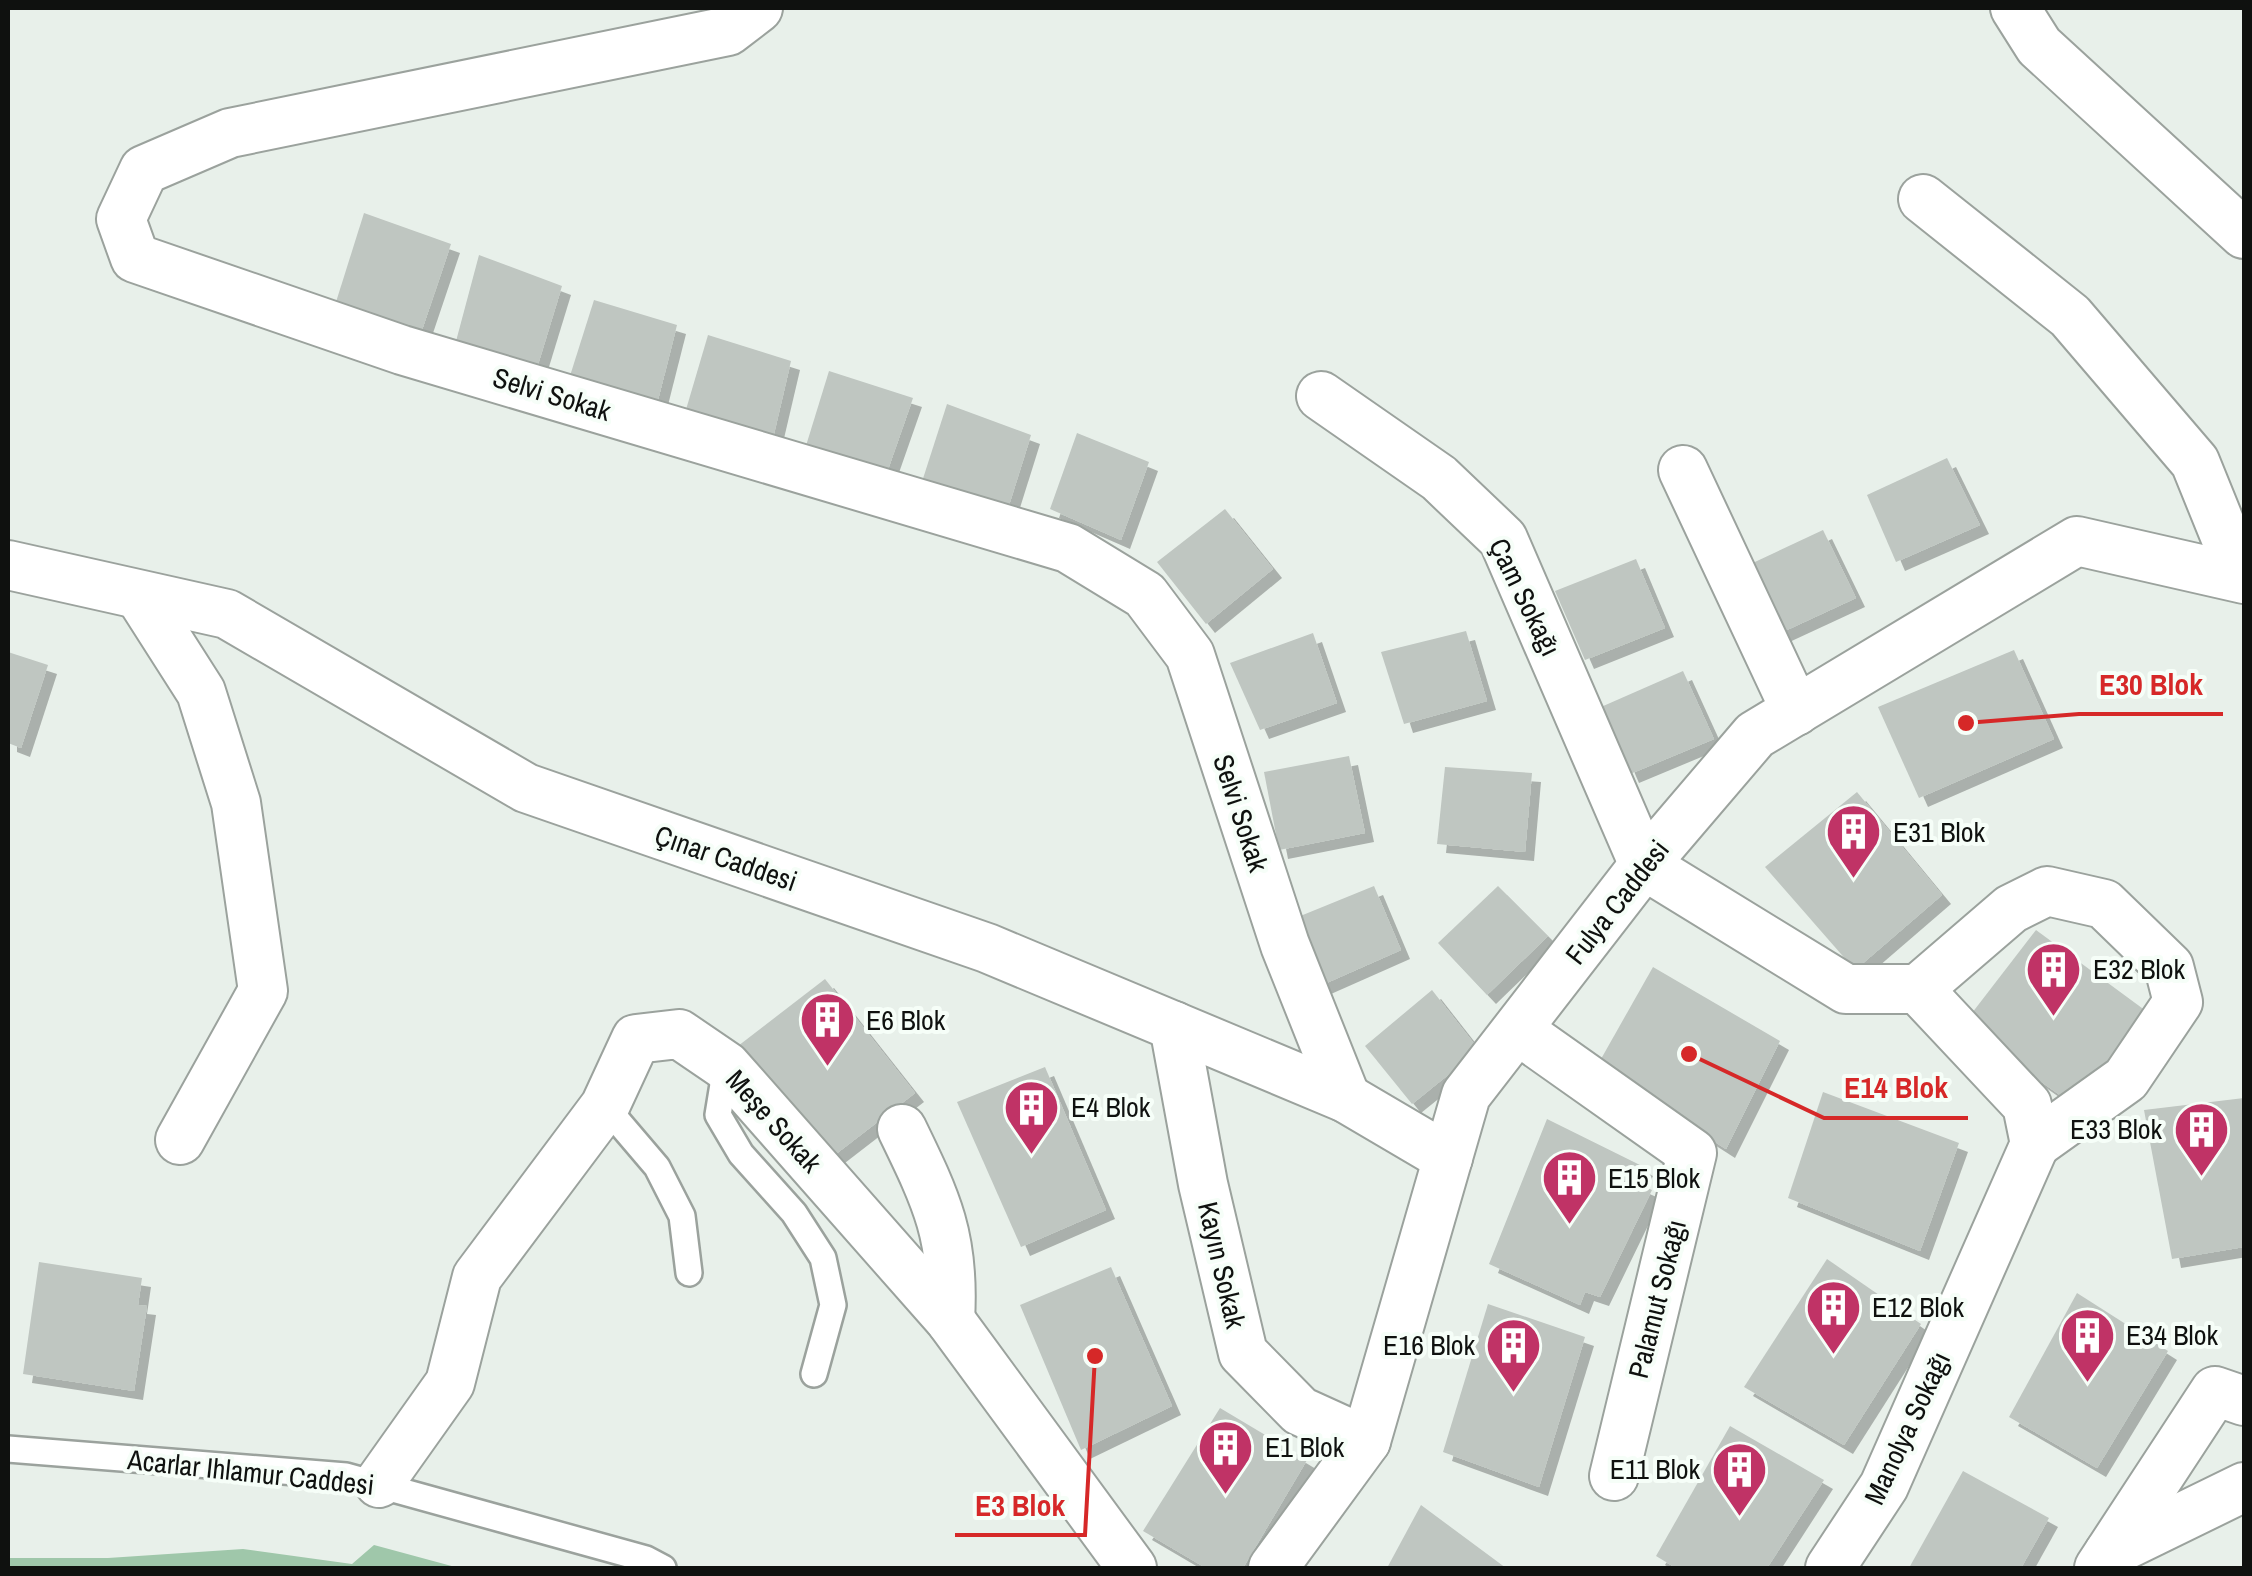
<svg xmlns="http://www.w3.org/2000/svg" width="2252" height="1576" font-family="'Archivo Narrow',sans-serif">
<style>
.green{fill:#9fc7aa}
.building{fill:#bfc6c1;filter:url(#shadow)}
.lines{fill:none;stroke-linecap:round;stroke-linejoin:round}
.lane-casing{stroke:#9ba29d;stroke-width:30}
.street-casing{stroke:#9ba29d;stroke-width:52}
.lane{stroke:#fff;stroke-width:25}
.street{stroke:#fff;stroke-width:48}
.labels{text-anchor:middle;stroke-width:8;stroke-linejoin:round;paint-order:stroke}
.street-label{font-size:28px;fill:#0f110f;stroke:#f6fef8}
.poi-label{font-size:28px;fill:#0f110f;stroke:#f6fef8;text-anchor:start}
.leader{fill:none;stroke:#d62828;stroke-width:4}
.callout-dot{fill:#d62828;stroke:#f6fef8;stroke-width:4}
.callout-label{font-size:30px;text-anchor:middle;font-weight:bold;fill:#d62828;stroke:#f6fef8;stroke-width:8;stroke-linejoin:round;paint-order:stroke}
</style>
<defs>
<filter id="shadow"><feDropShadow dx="9" dy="9" stdDeviation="0" flood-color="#0004"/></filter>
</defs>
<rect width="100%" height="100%" fill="#e8f0ea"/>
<!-- green -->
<path class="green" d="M374,1545l85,23h-451v-10h100l135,-9 109,15z"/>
<!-- building -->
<g class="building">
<path d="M364,213l87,31 -30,89 -85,-31z"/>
<path d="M479,255l83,31 -26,85 -81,-26z"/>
<path d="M594,300l83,25 -20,79 -88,-25z"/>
<path d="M708,335l83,26 -18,77 -88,-25z"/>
<path d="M829,371l84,27 -28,80 -80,-29z"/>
<path d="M947,404l84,31 -26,83 -86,-27z"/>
<path d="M1077,433l72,29 -28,78 -71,-31z"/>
<path d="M1947,458l33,67 -84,37 -29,-67z"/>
<path d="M1225,509l48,60 -67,55 -49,-62z"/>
<path d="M1823,530l33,68 -82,38 -32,-68z"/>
<path d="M1636,559l29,69 -80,32 -30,-69z"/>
<path d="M1466,631l21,70 -83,23 -23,-72z"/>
<path d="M1313,633l24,70 -77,27 -30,-67z"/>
<path d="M2014,650l40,89 -135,59 -41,-91z"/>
<path d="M8,652l40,13 -27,83 -13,-5z"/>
<path d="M1683,671l31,68 -84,35 -29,-67z"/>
<path d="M1349,756l16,77 -86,17 -15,-78z"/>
<path d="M1445,767l87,6 -7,79 -88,-8z"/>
<path d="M1857,792l85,103 -87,75 -90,-103z"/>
<path d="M1374,886l27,64 -79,35 -29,-66z"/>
<path d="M1498,886l50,50 -61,59 -49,-52z"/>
<path d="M2036,930l110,81 -69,96 -115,-81z"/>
<path d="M1653,967l127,74 -54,108 -129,-83z"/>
<path d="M825,979l90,114 -83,64 -94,-111z"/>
<path d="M1432,990l47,60 -67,54 -47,-58z"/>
<path d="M1045,1067l61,143 -85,37 -64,-145z"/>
<path d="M1823,1092l136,51 -39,108 -132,-53z"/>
<path d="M2244,1098v149l-72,12 -28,-149z"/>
<path d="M1547,1119l97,48 -8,16 16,7 -52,107 -15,-5 -5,13 -91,-41z"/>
<path d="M1827,1259l94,65 -77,121 -100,-58z"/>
<path d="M39,1262l103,16 -4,27 9,1 -13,85 -111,-17z"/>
<path d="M1111,1267l61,139 -91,44 -61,-145z"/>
<path d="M2077,1293l91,58 -71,117 -88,-51z"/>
<path d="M1488,1304l97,33 -46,150 -96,-35z"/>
<path d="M1220,1408l87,52 -64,108h-37l-63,-37z"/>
<path d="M1730,1426l94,54 -57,88h-91l-20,-12z"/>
<path d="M1963,1471l86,47 -28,50h-112z"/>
<path d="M1421,1505l85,63h-119z"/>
</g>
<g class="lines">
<defs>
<g id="lane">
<path d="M726,1066l-8,49 23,39 53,59 29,45 10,47 -19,69"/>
<path d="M605,1106l52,61 25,49 7,57"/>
<path d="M8,1449l338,27 300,83 17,9"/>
</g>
<g id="street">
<path d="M758,8l-30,23 -498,102 -86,37 -23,49 14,39 267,92 666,198 77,47 45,60 95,290 61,153"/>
<path d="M2015,8l24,38 205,188"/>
<path d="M1923,199l147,117 125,146 47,116"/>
<path d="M1321,396l118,82 64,61 141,326 202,124h72l109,116 8,39 -151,342 -54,82"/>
<path d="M1683,470l113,241"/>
<path d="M8,565l219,49 299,174 461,160 359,150 102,60"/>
<path d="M141,598l60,94 35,111 27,188 -83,149"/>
<path d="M1918,989l93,-80 36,-18 57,13 65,63 9,35 -52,77 -91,65"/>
<path d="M1174,1026l29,158 40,169 57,58 66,30"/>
<path d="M1518,1030l174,123 -78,323"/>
<path d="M902,1129c35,72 53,109 48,191"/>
<path d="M379,1483l71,-100 27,-106 128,-171 31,-67 43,-5 47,32 224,254 182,248"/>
<path d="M2109,1553l135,-66"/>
<path d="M1273,1568l93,-127 100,-346 178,-230 111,-130 322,-194 167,38"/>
<path d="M2099,1568l116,-177 29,10"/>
</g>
</defs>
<!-- lane casing -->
<use href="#lane" class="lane-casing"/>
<!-- street casing -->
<use href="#street" class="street-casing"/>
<!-- lane -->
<use href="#lane" class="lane"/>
<!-- street -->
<use href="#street" class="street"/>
</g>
<!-- icons -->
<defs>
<symbol id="building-pin" viewBox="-11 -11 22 30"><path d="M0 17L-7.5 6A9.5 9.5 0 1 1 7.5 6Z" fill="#c03366" stroke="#f6fef8"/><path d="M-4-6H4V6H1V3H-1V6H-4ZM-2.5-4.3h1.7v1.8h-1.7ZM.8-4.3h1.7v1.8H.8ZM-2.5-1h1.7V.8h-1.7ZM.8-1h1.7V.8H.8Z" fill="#fff"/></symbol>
</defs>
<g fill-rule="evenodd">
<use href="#building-pin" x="1822" y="800" width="63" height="86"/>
<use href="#building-pin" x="2022" y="938" width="63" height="86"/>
<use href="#building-pin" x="796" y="988" width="63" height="86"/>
<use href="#building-pin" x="1000" y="1076" width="63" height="86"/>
<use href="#building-pin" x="2170" y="1098" width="63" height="86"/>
<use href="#building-pin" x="1538" y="1146" width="63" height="86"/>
<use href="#building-pin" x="1802" y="1276" width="63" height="86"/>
<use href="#building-pin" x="2056" y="1304" width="63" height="86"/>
<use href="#building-pin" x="1482" y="1314" width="63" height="86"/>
<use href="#building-pin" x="1194" y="1416" width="63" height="86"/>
<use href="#building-pin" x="1708" y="1438" width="63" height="86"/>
</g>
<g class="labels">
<!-- street labels -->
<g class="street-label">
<text transform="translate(552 394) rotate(17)" y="10">Selvi Sokak</text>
<text transform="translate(1525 597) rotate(64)" y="10">Çam Sokağı</text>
<text transform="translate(1241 813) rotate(72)" y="10">Selvi Sokak</text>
<text transform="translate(726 858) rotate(19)" y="10">Çınar Caddesi</text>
<text transform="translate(1617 902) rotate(-52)" y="10">Fulya Caddesi</text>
<text transform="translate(774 1121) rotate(48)" y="10">Meşe Sokak</text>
<text transform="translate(1222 1265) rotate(77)" y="10">Kayın Sokak</text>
<text transform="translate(1657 1299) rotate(-76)" y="10">Palamut Sokağı</text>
<text transform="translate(1907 1428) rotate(-65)" y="10">Manolya Sokağı</text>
<text transform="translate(251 1472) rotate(6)" y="10">Acarlar Ihlamur Caddesi</text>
</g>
<!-- poi labels -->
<g class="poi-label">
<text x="1893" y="842">E31 Blok</text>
<text x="2093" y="979">E32 Blok</text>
<text x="866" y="1030">E6 Blok</text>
<text x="1071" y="1117">E4 Blok</text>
<text x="2162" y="1139" text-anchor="end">E33 Blok</text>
<text x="1608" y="1188">E15 Blok</text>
<text x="1872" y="1317">E12 Blok</text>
<text x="2126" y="1345">E34 Blok</text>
<text x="1475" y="1355" text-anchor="end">E16 Blok</text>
<text x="1265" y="1457">E1 Blok</text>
<text x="1700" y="1479" text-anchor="end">E11 Blok</text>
</g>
</g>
<!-- callouts -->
<path class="leader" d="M1966 723L2079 714H2223M1689 1054L1824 1118H1968M1095 1356L1085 1535H955"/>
<g class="callout-dot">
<circle cx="1966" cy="723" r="10"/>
<circle cx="1689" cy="1054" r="10"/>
<circle cx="1095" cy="1356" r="10"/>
</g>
<g class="callout-label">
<text x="2151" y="695">E30 Blok</text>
<text x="1896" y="1098">E14 Blok</text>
<text x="1020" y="1516">E3 Blok</text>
</g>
<!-- border -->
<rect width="2252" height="1576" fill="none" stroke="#0f110f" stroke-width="20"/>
</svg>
